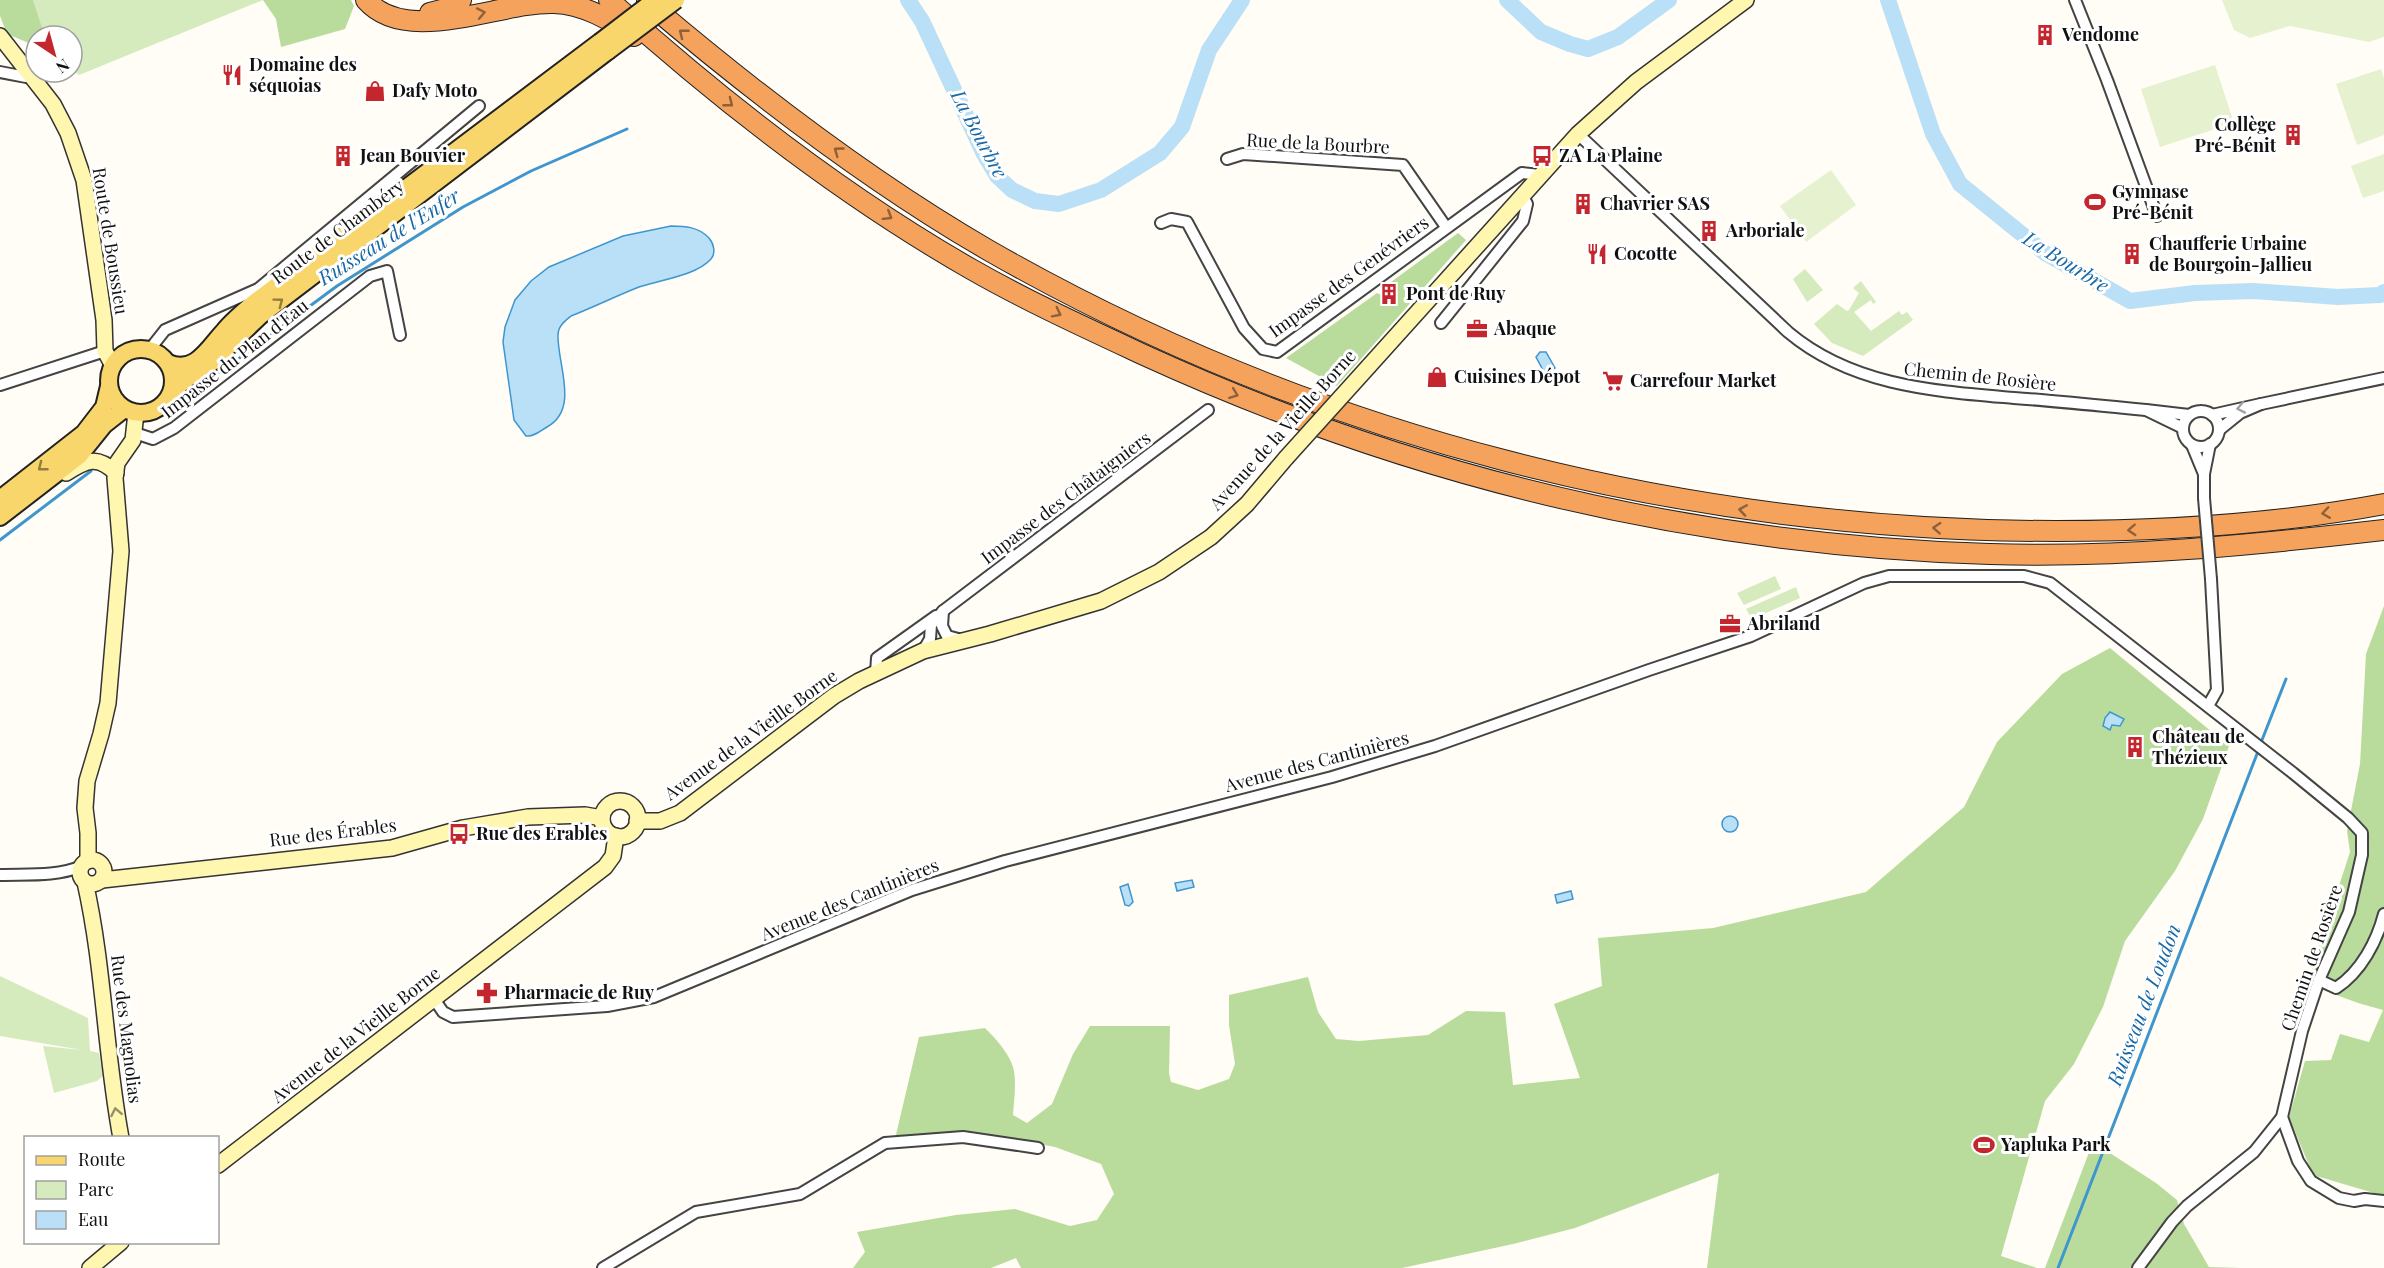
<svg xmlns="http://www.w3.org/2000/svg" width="2384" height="1268" font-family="'Playfair Display',serif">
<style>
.green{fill:#d5ebbd}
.forest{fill:#b9dc9c}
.pitch{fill:#e6f2cf}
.water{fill:#b9e0f7;stroke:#3f96cf;stroke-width:1.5}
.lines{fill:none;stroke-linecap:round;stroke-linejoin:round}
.stream{stroke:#3f96cf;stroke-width:3}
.river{stroke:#b9e0f7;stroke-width:16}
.street-casing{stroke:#444;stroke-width:14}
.secondary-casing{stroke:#333;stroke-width:18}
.primary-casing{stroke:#222;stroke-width:20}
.highway-casing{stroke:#222;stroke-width:22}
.street{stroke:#fff;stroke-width:10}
.secondary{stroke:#fff6b0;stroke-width:15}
.primary{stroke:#f9d66b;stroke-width:16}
.highway{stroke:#f5a25d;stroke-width:20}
.street-bridge-casing{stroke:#444;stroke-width:14;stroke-linecap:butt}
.secondary-bridge-casing{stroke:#333;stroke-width:18;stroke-linecap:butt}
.primary-bridge-casing{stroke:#222;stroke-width:20;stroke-linecap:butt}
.street-bridge{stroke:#fff;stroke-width:10}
.secondary-bridge{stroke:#fff6b0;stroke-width:15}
.primary-bridge{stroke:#f9d66b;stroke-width:16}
.oneway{stroke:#8e613b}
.oneway2{stroke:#917d42}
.oneway3{stroke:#a0a0a0}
.oneway4{stroke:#948f68}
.labels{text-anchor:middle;stroke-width:6;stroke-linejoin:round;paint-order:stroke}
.poi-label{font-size:18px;font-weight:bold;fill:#111;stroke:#fff;text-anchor:start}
.street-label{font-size:18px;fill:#111;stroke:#fff}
.water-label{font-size:20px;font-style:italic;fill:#1768a6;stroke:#fff}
</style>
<rect width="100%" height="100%" fill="#fffdf5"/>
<!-- green -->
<g class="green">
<path d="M33,0h230l-184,75 -7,-5v-34h-27z"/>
<path d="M1805,269l18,21 -16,12 -14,-23z"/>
<path d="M1861,281l15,21 -3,2 -2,-4 -17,12 17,19 28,-20 3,4 5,-3 6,8 -50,36 -31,-13 -18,-19 23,-20 10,7 2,-1 10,-17 -6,-5z"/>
<path d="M1775,576l6,13 -37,16 -7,-12z"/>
<path d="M1796,587l4,11 -48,21 -6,-10z"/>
<path d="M0,976l88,42 2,33 9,2 4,23 -6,5 -43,12 -11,-47 39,4 -82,-14z"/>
</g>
<!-- forest -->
<g class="forest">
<path d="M0,0h33l12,36h-9v10l-29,-12 -7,-18z"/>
<path d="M263,0h88l3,6 -9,23 -64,18 -5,-28z"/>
<path d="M1458,233l8,7 -129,146 -51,-28 91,-65 13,6 6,-7 -5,-10z"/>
<path d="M2384,606v590l-71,-21 -24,-58 16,-56 26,-1 9,-26 29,8 14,-32 -25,-7 -51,-19 43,-132 -3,-21 13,-67 6,-110z"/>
<path d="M2110,648l119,98 -26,73 -28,52 -50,70 -22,66 -29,57 -29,37 -44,155 36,12h-330l12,-95 -144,55 -62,16 -111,24h-381l-5,-10 -25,10h-138l12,-16 -8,-20 99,-17 59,-6 55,17 27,-6 17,-26 -13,-30 -46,-17 -74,-14 -86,6 24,-102 66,-9c10,10 24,25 28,39 4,14 1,33 0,48l14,8 25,-19 21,-50 17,-28h80l-1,47 2,9 27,8 31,-11 6,-15 -6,-39v-30l79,-18 10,35 18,27 23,2 69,-6 38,-24 39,1 8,73 67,-7 -26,-74 48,-18 -4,-48 115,-10 153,-36 98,-85 33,-65 65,-68z"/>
<path d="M2093,1142l63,41 21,17 7,24 25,43 32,1h-196z"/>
</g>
<!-- pitch -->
<g class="pitch">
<path d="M2222,0h162v37l-15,5 -79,-16 -40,12 -16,-8z"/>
<path d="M2215,65l19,58 -74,24 -19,-58z"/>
<path d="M2381,69l3,9v57l-27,10 -21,-61z"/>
<path d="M2384,154v37l-21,7 -12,-32z"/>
<path d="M1831,170l25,35 -50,37 -26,-36z"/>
</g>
<!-- water -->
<g class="water">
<path d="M671,226c14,0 28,1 38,12 5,6 7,15 2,21 -15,17 -52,21 -72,28 -23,9 -45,20 -68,29 -6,5 -13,10 -13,19 -1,29 22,74 -11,92 -7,4 -13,10 -21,9l-12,-16 -11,-78 2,-15 10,-27 16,-19 18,-14 74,-31z"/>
<path d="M1540,352h6l9,16 -10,6 -9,-17z"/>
<path d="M2110,712l14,7 -4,7 -8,-1 -2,5 -7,-4 2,-8z"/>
<circle cx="1730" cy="824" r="8"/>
<path d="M1192,880l2,7 -17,4 -2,-8z"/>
<path d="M1128,884l5,18 -4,4 -4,-1 -5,-18z"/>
<path d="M1571,891l2,8 -16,4 -2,-8z"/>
</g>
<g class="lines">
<!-- stream -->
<g class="stream">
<path d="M183,400l154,-114 126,-79 68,-36 96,-42"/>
<path d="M0,540l91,-69"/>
<path d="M2262,740l24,-61"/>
<path d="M2058,1268l199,-514"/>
</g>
<!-- river -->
<g class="river">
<path d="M908,0l14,21 62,133 13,22 15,14 23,11 24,3 42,-14 59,-37 22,-26 27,-77 33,-50"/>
<path d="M1507,0l34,32 29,12 18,5 30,-12 51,-37"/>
<path d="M1888,0l45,134 27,50 85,69 85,48 65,-8 58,-2 85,6 42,-2 4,-3"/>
</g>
<defs>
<g id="street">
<path d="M2075,0l32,80 50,136"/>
<path d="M0,72l26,5 6,-2"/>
<path d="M1578,134l210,198c64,54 146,59 226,66 44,3 88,8 132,12"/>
<path d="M1227,159l16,-5 160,11 43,62"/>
<path d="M1161,223l10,-4 16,3 57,106 19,21 14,3 245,-179 18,2"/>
<path d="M1441,323l82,-102 4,-17 -5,-9"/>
<path d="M150,349l15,-19 93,-41 221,-183"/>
<path d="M0,385l105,-34"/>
<path d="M2261,404l123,-26"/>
<circle cx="2201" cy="429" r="18"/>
<path d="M2212,415l49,-11 -21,9 -21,17"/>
<path d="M2183,428l-37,-18 43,5"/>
<path d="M135,433l18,6 21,-11 196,-152 17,-5 13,64"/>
<path d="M2192,445l12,29 6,-30"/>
<path d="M2204,474v24"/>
<path d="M943,611l-1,15 5,10 15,4"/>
<path d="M923,651l7,-12 1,-14 12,-14 265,-201"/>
<path d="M876,673l1,-15 59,-42"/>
<path d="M2208,706l9,-16 -6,-111"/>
<path d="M0,875c27,-1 56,2 82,-9"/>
<path d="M2319,980l17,8c25,-16 41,-47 48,-74"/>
<path d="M434,999l9,13 10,5 154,-11 47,-9 258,-107 93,-29 327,-84 103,-31 214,-76 102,-34 113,-53 25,-7h135l26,7 243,190 55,45 14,15v22l-13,57 -30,68 -17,51 -20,86 -28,35 -67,54 -15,16 -34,46"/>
<path d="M2282,1117l16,44 13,20 28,17 15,3 11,-2 19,2"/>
<path d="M603,1268l93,-56 104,-18 85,-51 78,-6 75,11"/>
</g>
<g id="secondary">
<path d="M0,36l53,68 15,29 16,47 20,140 1,31 8,15"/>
<path d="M1369,366l209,-232 58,-52 110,-82"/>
<path d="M66,473c21,-13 31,-18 50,0"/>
<circle cx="620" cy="819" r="18"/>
<path d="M637,821h23l20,-8 154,-117 25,-15 64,-30 67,-17 111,-33 58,-29 52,-35 36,-33 39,-46"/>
<circle cx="92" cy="872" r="12"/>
<path d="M88,861v-28l-3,-25 2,-27 14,-47 7,-31 13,-152 -6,-73 2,-15 16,-23 3,-27"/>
<path d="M102,880l290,-32 71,-20 65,-11 57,-2 17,3"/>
<path d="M85,882c19,84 20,171 36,256"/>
<path d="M218,1165l387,-298 8,-11 3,-20"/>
<path d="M90,1268l31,-26"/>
</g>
<g id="primary">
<circle cx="141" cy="381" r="32"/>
<path d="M168,363c27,12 41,-16 56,-32 9,-11 20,-20 31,-29l345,-260"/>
<path d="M172,391l16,-13 20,-12 52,-50 348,-265"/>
<path d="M0,499l84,-66 20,-26 5,-21"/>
<path d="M0,517l79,-61 25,-31 19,-15"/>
</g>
<g id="highway">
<path d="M366,0c41,47 135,1 188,3 30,1 56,17 80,33"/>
<path d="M609,0c112,101 231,194 362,269 56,32 115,59 173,86 269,123 551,190 846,199 132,4 263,-9 394,-24"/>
<path d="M647,2c106,90 220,178 341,248 324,186 696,281 1069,281 109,0 220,-7 327,-27"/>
<path d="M430,13l19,-5 12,-8"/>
</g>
</defs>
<!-- street casing -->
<use href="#street" class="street-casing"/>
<!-- secondary casing -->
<use href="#secondary" class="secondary-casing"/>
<!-- primary casing -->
<use href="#primary" class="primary-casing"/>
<!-- highway casing -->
<use href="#highway" class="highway-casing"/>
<!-- street -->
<use href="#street" class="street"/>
<!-- secondary -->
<use href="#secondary" class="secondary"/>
<!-- primary -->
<use href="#primary" class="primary"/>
<!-- highway -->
<use href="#highway" class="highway"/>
<defs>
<path id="street-bridge" d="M2204,498l7,81"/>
<path id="secondary-bridge" d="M1286,458l83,-92"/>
<g id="primary-bridge">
<path d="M600,42l55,-42"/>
<path d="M608,51l68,-51"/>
</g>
</defs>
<!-- street-bridge casing -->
<use href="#street-bridge" class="street-bridge-casing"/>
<!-- secondary-bridge casing -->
<use href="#secondary-bridge" class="secondary-bridge-casing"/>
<!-- primary-bridge casing -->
<use href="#primary-bridge" class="primary-bridge-casing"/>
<!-- street-bridge -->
<use href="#street-bridge" class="street-bridge"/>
<!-- secondary-bridge -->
<use href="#secondary-bridge" class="secondary-bridge"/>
<!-- primary-bridge -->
<use href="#primary-bridge" class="primary-bridge"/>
</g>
<!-- one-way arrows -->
<defs><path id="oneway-chevron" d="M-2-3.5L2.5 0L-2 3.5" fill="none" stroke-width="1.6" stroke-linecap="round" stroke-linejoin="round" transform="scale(1.5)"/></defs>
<g class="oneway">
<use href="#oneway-chevron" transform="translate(481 13) rotate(-11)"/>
<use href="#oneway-chevron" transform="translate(683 33) rotate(-141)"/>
<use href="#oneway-chevron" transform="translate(729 103) rotate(38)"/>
<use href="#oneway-chevron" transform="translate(838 151) rotate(-144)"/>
<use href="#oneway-chevron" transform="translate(888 216) rotate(32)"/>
<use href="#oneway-chevron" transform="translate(1057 313) rotate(27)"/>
<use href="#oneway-chevron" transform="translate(1234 394) rotate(21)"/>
<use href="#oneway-chevron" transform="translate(1743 510) rotate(-171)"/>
<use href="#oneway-chevron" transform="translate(2326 513) rotate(172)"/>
<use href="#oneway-chevron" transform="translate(1937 528) rotate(-177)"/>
<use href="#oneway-chevron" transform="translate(2132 530) rotate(177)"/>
</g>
<g class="oneway2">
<use href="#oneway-chevron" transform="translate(279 302) rotate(-37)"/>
<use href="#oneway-chevron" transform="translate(42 467) rotate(142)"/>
</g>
<use class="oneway3" href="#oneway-chevron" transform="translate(2241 408) rotate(169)"/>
<use class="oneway4" href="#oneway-chevron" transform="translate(116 1112) rotate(-101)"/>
<!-- icons -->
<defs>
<symbol id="building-bare" viewBox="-9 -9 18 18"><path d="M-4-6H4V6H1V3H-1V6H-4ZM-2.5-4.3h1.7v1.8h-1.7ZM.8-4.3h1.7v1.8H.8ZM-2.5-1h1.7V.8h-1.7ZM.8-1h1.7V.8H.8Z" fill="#c4262e" stroke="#fff" stroke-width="2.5" paint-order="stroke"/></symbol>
<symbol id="restaurant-bare" viewBox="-9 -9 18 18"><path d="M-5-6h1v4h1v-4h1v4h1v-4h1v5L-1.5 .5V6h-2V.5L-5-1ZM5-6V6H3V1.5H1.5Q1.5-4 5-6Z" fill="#c4262e" stroke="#fff" stroke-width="2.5" paint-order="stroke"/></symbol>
<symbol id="shop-bare" viewBox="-9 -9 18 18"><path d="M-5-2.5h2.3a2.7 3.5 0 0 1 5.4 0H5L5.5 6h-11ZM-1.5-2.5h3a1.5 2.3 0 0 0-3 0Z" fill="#c4262e" stroke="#fff" stroke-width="2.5" paint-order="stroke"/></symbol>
<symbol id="bus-bare" viewBox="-9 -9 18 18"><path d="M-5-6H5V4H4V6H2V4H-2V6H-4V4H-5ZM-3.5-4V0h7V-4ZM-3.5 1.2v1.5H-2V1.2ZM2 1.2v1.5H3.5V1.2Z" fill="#c4262e" stroke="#fff" stroke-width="2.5" paint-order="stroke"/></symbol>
<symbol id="stadium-bare" viewBox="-9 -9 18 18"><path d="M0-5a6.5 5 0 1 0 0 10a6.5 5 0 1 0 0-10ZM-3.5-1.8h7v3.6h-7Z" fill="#c4262e" stroke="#fff" stroke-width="2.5" paint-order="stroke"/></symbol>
<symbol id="office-bare" viewBox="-9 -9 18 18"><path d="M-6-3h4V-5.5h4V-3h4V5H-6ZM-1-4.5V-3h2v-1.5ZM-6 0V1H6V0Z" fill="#c4262e" stroke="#fff" stroke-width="2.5" paint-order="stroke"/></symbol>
<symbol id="supermarket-bare" viewBox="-9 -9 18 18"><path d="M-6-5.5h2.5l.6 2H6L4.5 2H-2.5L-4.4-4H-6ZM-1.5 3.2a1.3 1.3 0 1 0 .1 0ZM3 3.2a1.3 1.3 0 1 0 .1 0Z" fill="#c4262e" stroke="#fff" stroke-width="2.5" paint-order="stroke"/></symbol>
<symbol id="pharmacy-bare" viewBox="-9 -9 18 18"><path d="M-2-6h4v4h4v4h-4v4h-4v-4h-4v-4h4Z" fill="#c4262e" stroke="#fff" stroke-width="2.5" paint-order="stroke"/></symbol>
</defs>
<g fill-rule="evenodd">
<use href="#building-bare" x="2030" y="20" width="30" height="30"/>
<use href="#restaurant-bare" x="217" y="60" width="30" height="30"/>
<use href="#shop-bare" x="360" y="76" width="30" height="30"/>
<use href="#building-bare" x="2278" y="120" width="30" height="30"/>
<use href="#building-bare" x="328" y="141" width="30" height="30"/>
<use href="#bus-bare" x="1527" y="141" width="30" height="30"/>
<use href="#stadium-bare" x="2080" y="187" width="30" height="30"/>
<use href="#building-bare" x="1568" y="189" width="30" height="30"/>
<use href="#building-bare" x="1694" y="216" width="30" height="30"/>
<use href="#restaurant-bare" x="1582" y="239" width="30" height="30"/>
<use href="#building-bare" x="2117" y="239" width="30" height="30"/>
<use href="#building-bare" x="1374" y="279" width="30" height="30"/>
<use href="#office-bare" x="1462" y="314" width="30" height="30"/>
<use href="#shop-bare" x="1422" y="362" width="30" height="30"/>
<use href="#supermarket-bare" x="1598" y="366" width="30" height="30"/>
<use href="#office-bare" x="1715" y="609" width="30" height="30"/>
<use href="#building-bare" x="2120" y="732" width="30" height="30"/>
<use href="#bus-bare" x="444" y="819" width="30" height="30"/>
<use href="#pharmacy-bare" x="472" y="978" width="30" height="30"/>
<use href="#stadium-bare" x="1969" y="1130" width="30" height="30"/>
</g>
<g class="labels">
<!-- poi labels -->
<g class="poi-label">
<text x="2062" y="41">Vendome</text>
<text x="249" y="71">Domaine des<tspan x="249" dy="21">séquoias</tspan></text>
<text x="392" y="97">Dafy Moto</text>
<text x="2276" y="131" text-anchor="end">Collège<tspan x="2276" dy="21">Pré-Bénit</tspan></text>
<text x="360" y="162">Jean Bouvier</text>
<text x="1559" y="162">ZA La Plaine</text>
<text x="2112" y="198">Gymnase<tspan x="2112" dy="21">Pré-Bénit</tspan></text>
<text x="1600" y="210">Chavrier SAS</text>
<text x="1726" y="237">Arboriale</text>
<text x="2149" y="250">Chaufferie Urbaine<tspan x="2149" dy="21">de Bourgoin-Jallieu</tspan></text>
<text x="1614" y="260">Cocotte</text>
<text x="1406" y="300">Pont de Ruy</text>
<text x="1494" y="335">Abaque</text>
<text x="1454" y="383">Cuisines Dépot</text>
<text x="1630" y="387">Carrefour Market</text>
<text x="1747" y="630">Abriland</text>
<text x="2152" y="743">Château de<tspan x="2152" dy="21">Thézieux</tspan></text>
<text x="476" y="840">Rue des Erables</text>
<text x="504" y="999">Pharmacie de Ruy</text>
<text x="2001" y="1151">Yapluka Park</text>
</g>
<!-- street labels -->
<g class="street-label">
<text transform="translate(1318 144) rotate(3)" y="6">Rue de la Bourbre</text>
<text transform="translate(338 232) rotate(-37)" y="6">Route de Chambéry</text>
<text transform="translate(110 241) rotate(81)" y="6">Route de Boussieu</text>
<text transform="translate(1349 277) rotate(-36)" y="6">Impasse des Genévriers</text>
<text transform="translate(235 359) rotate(-38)" y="6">Impasse du Plan d'Eau</text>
<text transform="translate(1980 377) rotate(6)" y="6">Chemin de Rosière</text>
<text transform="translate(1283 430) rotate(-48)" y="6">Avenue de la Vieille Borne</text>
<text transform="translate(1066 498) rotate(-37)" y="6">Impasse des Châtaigniers</text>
<text transform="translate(751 735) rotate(-36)" y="6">Avenue de la Vieille Borne</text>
<text transform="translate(1317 762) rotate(-15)" y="6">Avenue des Cantinières</text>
<text transform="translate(333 833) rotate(-7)" y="6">Rue des Érables</text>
<text transform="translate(850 900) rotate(-22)" y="6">Avenue des Cantinières</text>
<text transform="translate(2312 958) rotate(-71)" y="6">Chemin de Rosière</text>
<text transform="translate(126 1029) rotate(83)" y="6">Rue des Magnolias</text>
<text transform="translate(356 1035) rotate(-38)" y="6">Avenue de la Vieille Borne</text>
</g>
<!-- water labels -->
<g class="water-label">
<text transform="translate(979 134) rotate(62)" y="7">La Bourbre</text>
<text transform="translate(389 237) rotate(-32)" y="7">Ruisseau de l'Enfer</text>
<text transform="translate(2066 262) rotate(32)" y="7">La Bourbre</text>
<text transform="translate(2144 1005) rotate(-69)" y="7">Ruisseau de Loudon</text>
</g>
</g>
<!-- legend -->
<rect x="24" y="1136" width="195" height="108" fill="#ffffff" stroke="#a0a0a0" stroke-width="1.5"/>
<rect x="36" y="1156" width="30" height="9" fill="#f9d66b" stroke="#a0a0a0" stroke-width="1.5"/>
<text x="78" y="1166" font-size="18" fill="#111111">Route</text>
<rect x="36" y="1181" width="30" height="18" fill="#d5ebbd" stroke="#a0a0a0" stroke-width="1.5"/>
<text x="78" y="1196" font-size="18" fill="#111111">Parc</text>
<rect x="36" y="1211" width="30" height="18" fill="#b9e0f7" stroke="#a0a0a0" stroke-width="1.5"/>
<text x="78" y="1226" font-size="18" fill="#111111">Eau</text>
<!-- north arrow -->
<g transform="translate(54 54) rotate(144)"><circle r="28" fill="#ffffff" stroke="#a0a0a0" stroke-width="1.5"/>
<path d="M0-4.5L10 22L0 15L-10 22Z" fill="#c4262e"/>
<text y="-9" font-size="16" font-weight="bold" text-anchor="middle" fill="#111111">N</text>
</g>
</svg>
